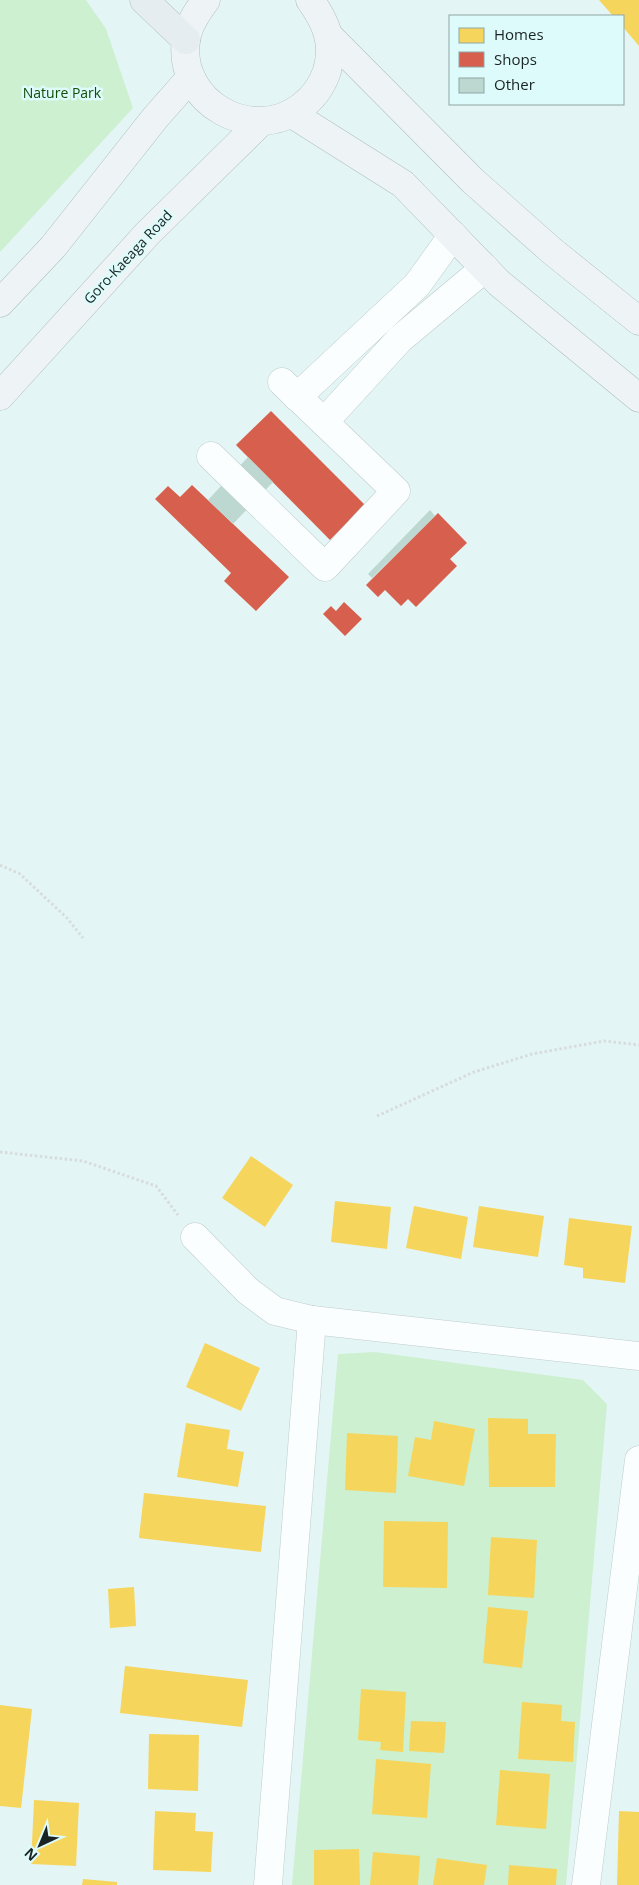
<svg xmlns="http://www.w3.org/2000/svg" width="639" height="1885" font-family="'Open Sans',sans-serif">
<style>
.green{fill:#cdf0d1}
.homes{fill:#f6d55c}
.shops{fill:#d6604d}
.building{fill:#bcd8d1}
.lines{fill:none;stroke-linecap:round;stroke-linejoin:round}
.minor-casing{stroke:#bfcccc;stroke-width:29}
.major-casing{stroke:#b0bfc1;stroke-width:29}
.highway-casing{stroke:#b0bfc1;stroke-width:29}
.path{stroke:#d7dcdc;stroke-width:3;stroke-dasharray:2.5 2.5;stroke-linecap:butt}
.minor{stroke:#fbfefe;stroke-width:28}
.major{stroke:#eef4f5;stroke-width:28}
.highway{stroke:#e5edf0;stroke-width:28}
.labels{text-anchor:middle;stroke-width:5;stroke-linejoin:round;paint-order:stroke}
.park-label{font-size:14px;fill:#104e06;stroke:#defbfb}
.street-label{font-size:14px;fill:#192323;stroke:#defbfb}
</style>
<rect width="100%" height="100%" fill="#e4f5f5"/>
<!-- green -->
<g class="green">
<path d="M0,0h86l20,29 27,79 -133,144z"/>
<path d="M375,1352l208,28 24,24 -41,481h-274l46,-531z"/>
</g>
<!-- homes -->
<g class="homes">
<path d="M599,0h40v46l-16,-19v-11h-10z"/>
<path d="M251,1156l42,29 -28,42 -43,-29z"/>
<path d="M335,1201l56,6 -4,42 -56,-7z"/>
<path d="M414,1206l54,11 -7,42 -55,-11z"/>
<path d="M479,1206l65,10 -6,41 -65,-10z"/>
<path d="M569,1218l63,8 -7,57 -42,-5v-10l-19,-3z"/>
<path d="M205,1343l55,25 -19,43 -55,-24z"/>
<path d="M488,1418l40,1v15h28l-1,53h-66z"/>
<path d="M434,1421l41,8 -11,57 -56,-10 7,-39 16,3z"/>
<path d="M186,1423l44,7 -3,19 17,3 -6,35 -61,-10z"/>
<path d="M347,1433l51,3 -2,57 -51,-3z"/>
<path d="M144,1493l122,13 -5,46 -122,-14z"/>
<path d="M384,1521l64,1 -1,66 -64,-1z"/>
<path d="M491,1537l46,3 -3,58 -46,-3z"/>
<path d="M134,1587l2,39 -26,2 -2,-39z"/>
<path d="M488,1607l40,4 -6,57 -39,-5z"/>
<path d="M125,1666l123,14 -6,47 -122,-14z"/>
<path d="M361,1689l45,3 -3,60 -23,-2 1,-8 -23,-2z"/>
<path d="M522,1702l40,3 -1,16 14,1 -2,40 -55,-3z"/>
<path d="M0,1705l32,4 -11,99 -21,-2z"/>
<path d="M411,1721l35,1 -2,31 -35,-2z"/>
<path d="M149,1734l50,1 -1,56 -50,-2z"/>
<path d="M376,1759l55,5 -4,54 -55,-4z"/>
<path d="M500,1770l50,4 -4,55 -50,-4z"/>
<path d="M34,1800l45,3 -3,63 -45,-2z"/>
<path d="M155,1811l41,2 -1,18 18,1 -2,40 -58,-2z"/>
<path d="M619,1811l20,1v73h-22z"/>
<path d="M359,1849l1,36h-46v-35z"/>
<path d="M373,1852l47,4 -2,29h-48z"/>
<path d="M437,1858l50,7 -3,20h-51z"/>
<path d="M509,1865l48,4 -1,16h-48z"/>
<path d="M83,1879l34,3v3h-35z"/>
</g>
<!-- shops -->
<g class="shops">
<path d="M271,411l94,94 -35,35 -94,-95z"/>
<path d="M192,485l97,92 -33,34 -32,-30 7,-8 -76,-74 13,-13 12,11z"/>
<path d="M438,513l29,30 -17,16 7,7 -41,41 -8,-8 -7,7 -16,-16 -7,7 -12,-12z"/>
<path d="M344,602l18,17 -17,17 -22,-22 8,-8 5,5z"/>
</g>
<!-- building -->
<g class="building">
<path d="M248,457l25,25 -40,42 -25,-24z"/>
<path d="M430,510l5,6 -63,62 -4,-4z"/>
</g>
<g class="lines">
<defs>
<g id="minor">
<path d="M297,397l120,-112 36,-50"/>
<path d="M324,422l76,-83 85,-71"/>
<path d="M211,456l114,111 71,-76 -114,-109"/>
<path d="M195,1237l53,54 27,20 37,9 327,36"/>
<path d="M268,1885l44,-565"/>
<path d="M586,1885l53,-425"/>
</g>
<g id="major">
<path d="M206,0c-9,12 -18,25 -20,40 -9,63 66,104 115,67 12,-9 21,-21 26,-36 8,-28 -1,-49 -17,-71"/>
<path d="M329,36l144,145 79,70 87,70"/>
<path d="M292,114l111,70 96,99 140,115"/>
<path d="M0,303l53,-56 102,-129 36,-41"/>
<path d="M0,396l148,-163 113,-111"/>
</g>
<path id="highway" d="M144,0l42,40"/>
</defs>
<!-- minor casing -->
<use href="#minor" class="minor-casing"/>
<!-- major casing -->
<use href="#major" class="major-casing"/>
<!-- highway casing -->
<use href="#highway" class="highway-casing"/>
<!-- path -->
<g class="path">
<path d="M0,865l20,9 47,44 16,20"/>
<path d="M377,1116l97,-44 58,-18 72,-13 35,4"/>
<path d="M0,1152l83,9 73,25 22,29"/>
</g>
<!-- minor -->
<use href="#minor" class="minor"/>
<!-- major -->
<use href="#major" class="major"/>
<!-- highway -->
<use href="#highway" class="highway"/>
</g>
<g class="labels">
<!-- park labels -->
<g class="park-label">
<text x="62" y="98">Nature Park</text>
</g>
<!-- street labels -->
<g class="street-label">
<text transform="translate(128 257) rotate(-47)" y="5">Goro-Kaeaga Road</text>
</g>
</g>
<!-- legend -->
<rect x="449" y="15" width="175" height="90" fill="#defbfb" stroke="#8fa5a5"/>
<rect x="459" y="28" width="25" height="15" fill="#f6d55c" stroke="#8fa5a5"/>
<text x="494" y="40" font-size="15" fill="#192323">Homes</text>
<rect x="459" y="52" width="25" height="15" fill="#d6604d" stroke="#8fa5a5"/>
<text x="494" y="65" font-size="15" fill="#192323">Shops</text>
<rect x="459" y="78" width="25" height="15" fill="#bcd8d1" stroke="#8fa5a5"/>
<text x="494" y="90" font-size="15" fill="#192323">Other</text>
<!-- north arrow -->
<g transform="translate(40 1845) rotate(224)" stroke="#defbfb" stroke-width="4" paint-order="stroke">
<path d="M0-4L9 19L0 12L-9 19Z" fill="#192323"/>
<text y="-8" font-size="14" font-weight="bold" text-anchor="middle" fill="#192323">N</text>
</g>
</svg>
